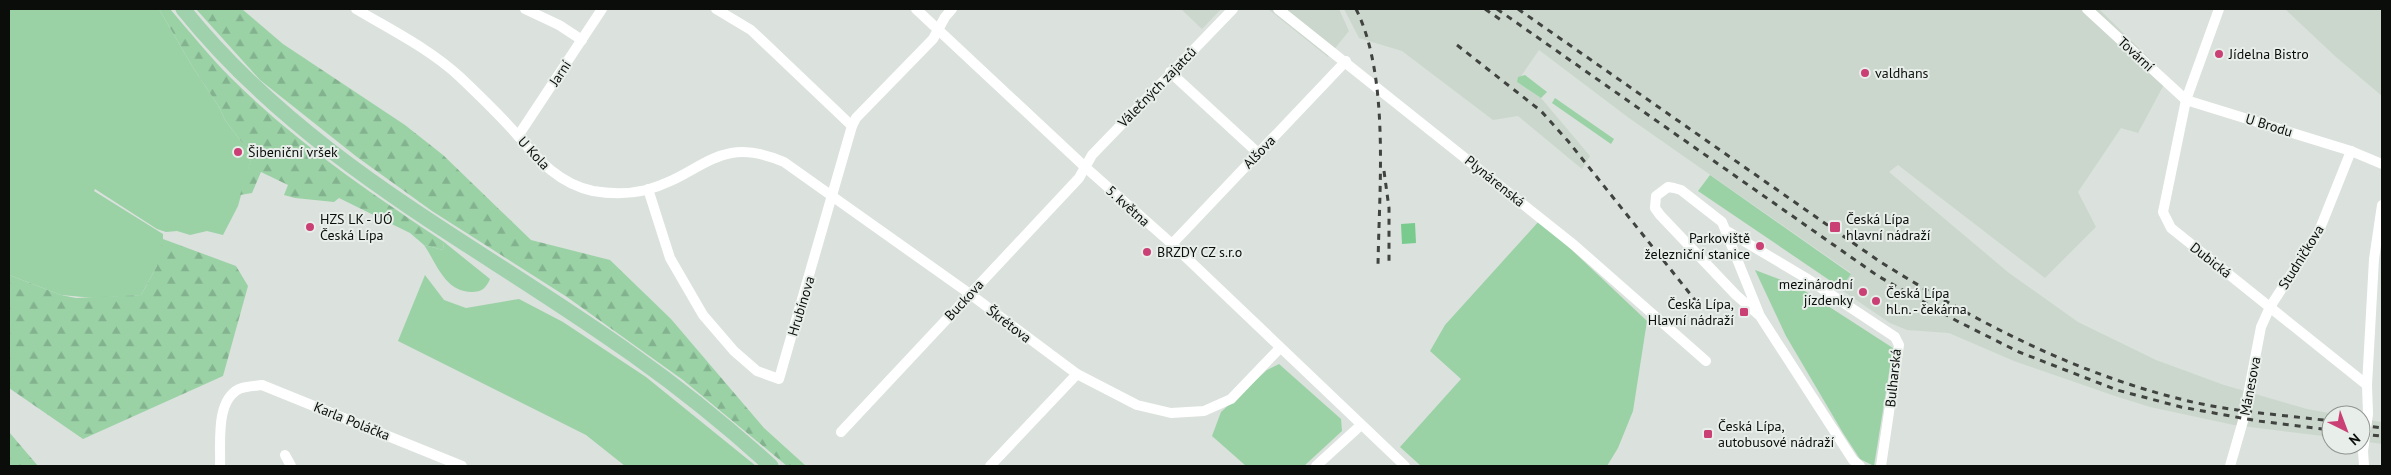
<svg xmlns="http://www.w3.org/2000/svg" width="2391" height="475" font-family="'PT Sans',sans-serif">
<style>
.built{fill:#cbd7cd}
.green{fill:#9ad2a6}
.forest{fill:url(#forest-firs)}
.water{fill:#78cb8d}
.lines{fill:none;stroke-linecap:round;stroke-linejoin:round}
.minor{stroke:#fff;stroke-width:10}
.primary{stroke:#9ed1ac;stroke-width:15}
.rail{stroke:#404340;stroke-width:3;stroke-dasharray:6 6;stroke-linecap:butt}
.poi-dot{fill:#ca4075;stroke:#e8eee9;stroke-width:2}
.labels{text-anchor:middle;stroke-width:4;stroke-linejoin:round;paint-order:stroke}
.street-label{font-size:14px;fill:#0b0d0b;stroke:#e8eee9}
.poi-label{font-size:14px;fill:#0b0d0b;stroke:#e8eee9;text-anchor:start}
</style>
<defs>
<pattern id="forest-firs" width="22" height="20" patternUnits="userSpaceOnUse" patternTransform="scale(1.25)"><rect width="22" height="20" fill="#9ad2a6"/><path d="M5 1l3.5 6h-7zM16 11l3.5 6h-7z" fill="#83b38e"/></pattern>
</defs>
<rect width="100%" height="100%" fill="#dbe1dc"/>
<!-- built -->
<g class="built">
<path d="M1181,9h40l-19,20z"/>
<path d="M1268,9h71l10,22 -21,26z"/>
<path d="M1344,9h755l69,68 -30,56 -17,-5 -43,64 18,35 -51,51 -147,-113 -9,7 120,101 69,49 78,38 68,25 83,24 33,6h-9v22l-97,-12 -84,-18 -35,-11 -101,-35 -65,-28 -42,-3 -17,-7 -50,-34 11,-16 -222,-155 -90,-68 -22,32 24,16 49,58 -8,13 -64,-53 -25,4 -91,-69 -43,-13z"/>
<path d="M2285,9h97v87l-46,-39z"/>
<path d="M2361,419l21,3v22l-21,-3z"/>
</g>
<!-- green -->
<g class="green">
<path d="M9,9h150l33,57 27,41 6,13 27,36 -14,50 -15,29 -16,-4 -17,4 -13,-4 -11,1 -9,-3 -62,-40 -1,2 69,43v21l-22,40 -47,3 -33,-3 -52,-20z"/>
<path d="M1525,75l22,17 -6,6 -24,-16 1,-5z"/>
<path d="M1555,98l59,41 -3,5 -59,-41z"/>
<path d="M1710,175l141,99 -10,14 -143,-97z"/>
<path d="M1540,220l107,101 -14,90 -15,37 -11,18h-186l-21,-19 61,-68 -31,-28 15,-26z"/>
<path d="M444,242l46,37c-4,9 -8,13 -18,13 -27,0 -35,-28 -48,-47l19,5z"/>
<path d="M1755,270l42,16 96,62 -19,118 -14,-7 -17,-26 -57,-97z"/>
<path d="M425,275l19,25 22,8 53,-9 44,23 83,55 110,89h-131l-39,-31 -188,-94z"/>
<path d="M1279,364l62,55 1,12 -38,35h-58l-34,-30 9,-24 46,-42z"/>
</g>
<!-- forest -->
<g class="forest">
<path d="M159,9h11c20,23 39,47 60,68 64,64 139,115 214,165l-1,8 -19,-5 -14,-12 -71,-35 -5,4 -39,-4 -11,-3 4,-10 -27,-13 -9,21 -12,2 12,-39 -27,-36 -6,-13 -27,-41z"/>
<path d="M196,9h46l41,35 122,81 38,30 88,85 79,20 61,59 93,109 42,38h-19l-104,-86 -116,-83 -135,-86 -75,-54 -97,-77z"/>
<path d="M163,239l73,27 12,20 -25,90 -140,63 -74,-51v-113l52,20 15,3 65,-3 16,-29z"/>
<path d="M9,432l29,34h-29z"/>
</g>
<!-- water -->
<path class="water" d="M1415,223l1,20 -14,1 -1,-20z"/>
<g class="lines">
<!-- minor -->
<g class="minor">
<path d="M356,9c35,21 74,40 104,68 20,19 41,39 59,60 20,24 41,47 74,54 18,3 36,3 53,-1 57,-15 71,-57 138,-28l186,132 107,80 60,31 34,8 33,-2 27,-12 48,-50"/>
<path d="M525,9l34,16 23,15"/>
<path d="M716,9l35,21 101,96"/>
<path d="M916,9l168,157 88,78 233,222"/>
<path d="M1278,9l296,236 132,116"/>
<path d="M2087,9l99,91 165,51 31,13"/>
<path d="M2219,9l-33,91 -23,112 8,16 196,157"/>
<path d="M1170,72l88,81"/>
<path d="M518,136l84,-127"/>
<path d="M648,189l22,69 33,57 31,36 23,20 22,8 73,-253 4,-8 77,-79 12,-22 7,-8"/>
<path d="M1727,231l79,47 89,59 4,8 -18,121"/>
<path d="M1172,244l174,-183"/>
<path d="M1760,316l-24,-21 -76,-80 -5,-7 1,-12 12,-9 6,1 7,2 41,32 38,94 93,144 7,6"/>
<path d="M841,432l238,-254 13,-23 141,-146"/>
<path d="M285,455l6,11"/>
<path d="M220,466c1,-22 -5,-65 19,-77 7,-3 16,-3 23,-4l200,81"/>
<path d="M990,466l87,-92"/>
<path d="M1316,466l45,-41"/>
<path d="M2230,466l13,-45 18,-94 9,-20 49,-76 32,-80"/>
<path d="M2364,466l-1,-15 5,-37 -1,-29 7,-126 8,-54"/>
</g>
<!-- primary -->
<path class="primary" d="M183,9c125,155 292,233 450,346 48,34 94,71 138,111"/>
<!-- rail -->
<g class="rail">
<path d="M1356,9c34,68 23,180 22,257"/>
<path d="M1485,9l16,11"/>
<path d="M1497,9l381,267 79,45 62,31 98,38 64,17 77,14 73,9"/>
<path d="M1518,9l361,252c97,61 197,113 309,140 47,11 96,14 143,20"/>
<path d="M1457,45l84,66 27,30 131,164"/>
<path d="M1384,171l5,37v55"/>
<path d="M2361,425l21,3"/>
<path d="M2361,434l21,2"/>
</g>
</g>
<!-- markers -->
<g class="poi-dot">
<circle cx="2219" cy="54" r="5"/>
<circle cx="1865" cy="73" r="5"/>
<circle cx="238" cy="152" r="5"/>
<circle cx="310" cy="227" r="5"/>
<rect x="1829" y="221" width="12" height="12" rx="2.5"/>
<circle cx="1760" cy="246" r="5"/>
<circle cx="1147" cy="252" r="5"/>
<circle cx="1863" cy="292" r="5"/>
<circle cx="1876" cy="301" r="5"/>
<rect x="1739" y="307" width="10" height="10" rx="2.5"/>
<rect x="1703" y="429" width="10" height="10" rx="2.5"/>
</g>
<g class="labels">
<!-- street labels -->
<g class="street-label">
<text transform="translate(2136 54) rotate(43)" y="5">Tovární</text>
<text transform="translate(560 73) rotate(-57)" y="5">Jarní</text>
<text transform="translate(1157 87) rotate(-46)" y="5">Válečných zajatců</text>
<text transform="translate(2269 125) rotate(17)" y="5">U Brodu</text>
<text transform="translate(1259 152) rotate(-46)" y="5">Alšova</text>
<text transform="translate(534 153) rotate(47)" y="5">U Kola</text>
<text transform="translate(1495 181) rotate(39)" y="5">Plynárenská</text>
<text transform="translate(1128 206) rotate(42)" y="5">5. května</text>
<text transform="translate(2301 257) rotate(-58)" y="5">Studničkova</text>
<text transform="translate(2211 260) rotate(38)" y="5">Dubická</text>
<text transform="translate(964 300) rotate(-47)" y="5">Buckova</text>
<text transform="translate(801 306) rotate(-73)" y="5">Hrubínova</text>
<text transform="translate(1009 324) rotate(37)" y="5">Škrétova</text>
<text transform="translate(1893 378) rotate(-84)" y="5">Bulharská</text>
<text transform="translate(2250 386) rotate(-79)" y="5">Mánesova</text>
<text transform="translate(352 421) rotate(22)" y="5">Karla Poláčka</text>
</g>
<!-- poi labels -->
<g class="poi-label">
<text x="2229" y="59">Jídelna Bistro</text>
<text x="1875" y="78">valdhans</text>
<text x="248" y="157">Šibeniční vršek</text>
<text x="320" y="224">HZS LK - UÓ<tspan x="320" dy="16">Česká Lípa</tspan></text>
<text x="1846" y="224">Česká Lípa<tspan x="1846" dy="16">hlavní nádraží</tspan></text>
<text x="1750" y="243" text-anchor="end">Parkoviště<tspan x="1750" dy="16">železniční stanice</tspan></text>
<text x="1157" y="257">BRZDY CZ s.r.o</text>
<text x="1853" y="289" text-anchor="end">mezinárodní<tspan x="1853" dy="16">jízdenky</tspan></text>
<text x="1886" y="298">Česká Lípa<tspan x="1886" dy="16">hl.n. - čekárna</tspan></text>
<text x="1734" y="309" text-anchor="end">Česká Lípa,<tspan x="1734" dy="16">Hlavní nádraží</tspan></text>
<text x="1718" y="431">Česká Lípa,<tspan x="1718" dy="16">autobusové nádraží</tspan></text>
</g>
</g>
<!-- border -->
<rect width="2391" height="475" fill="none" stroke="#0b0d0b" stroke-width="20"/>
<!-- north arrow -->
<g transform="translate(2346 430) rotate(138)"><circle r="24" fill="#e8eee9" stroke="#909490"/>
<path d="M0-4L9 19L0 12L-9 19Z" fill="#ca4075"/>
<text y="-8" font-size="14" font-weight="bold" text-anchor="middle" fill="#0b0d0b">N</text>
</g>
</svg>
